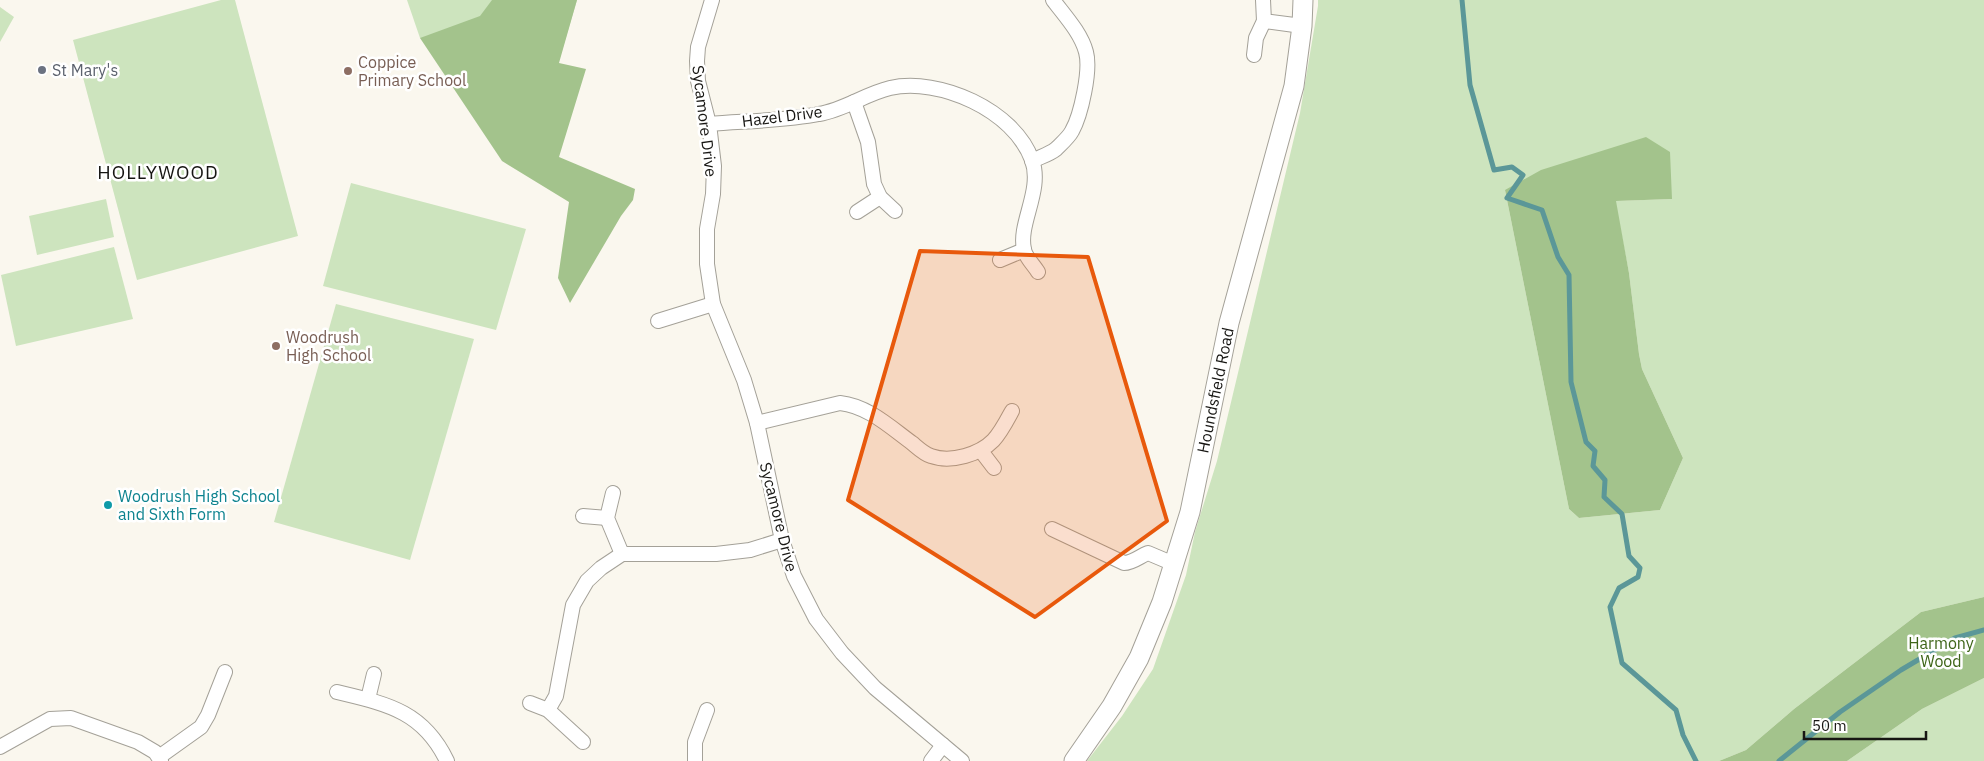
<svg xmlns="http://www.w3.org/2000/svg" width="1984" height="761" font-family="'IBM Plex Sans',sans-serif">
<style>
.green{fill:#cde4be;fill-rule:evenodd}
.forest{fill:#a3c38c}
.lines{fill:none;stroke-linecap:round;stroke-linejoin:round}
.stream{stroke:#5b9798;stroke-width:5}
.street-casing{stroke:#a4a198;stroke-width:16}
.secondary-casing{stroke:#a4a198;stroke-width:21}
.street{stroke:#fff;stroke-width:14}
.secondary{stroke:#fff;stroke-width:19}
.marked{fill:#e8590c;fill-opacity:0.2;stroke:#e8590c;stroke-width:4;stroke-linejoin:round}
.worship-dot{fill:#6b7280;stroke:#fff;stroke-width:2}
.education-dot{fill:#8d6e63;stroke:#fff;stroke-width:2}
.culture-dot{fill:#0f9aa8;stroke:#fff;stroke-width:2}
.labels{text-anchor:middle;stroke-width:5;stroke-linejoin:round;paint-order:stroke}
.education-label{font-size:16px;fill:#785e54;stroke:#fff;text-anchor:start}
.worship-label{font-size:16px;fill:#5b616d;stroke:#fff;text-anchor:start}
.street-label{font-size:16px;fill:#171613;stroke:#fff}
.culture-label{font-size:16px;fill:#0d838f;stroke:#fff;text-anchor:start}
.park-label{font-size:16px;fill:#3e6518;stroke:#fff}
.quarter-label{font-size:19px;letter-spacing:1px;fill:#171613;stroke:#fff}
</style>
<rect width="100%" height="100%" fill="#faf7ee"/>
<!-- green -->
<g class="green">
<path d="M221,0h14l63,236 -161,44 -64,-240z"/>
<path d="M407,0h170l-19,64 -138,-26z"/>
<path d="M1318,0h666v597l-63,15 -127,97 -48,41 -27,11h-632l35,-45 31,-47 33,-94 9,-43 22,-71 83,-348 18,-107zM1505,190l167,9 -57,2 14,72 10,81 3,15 41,89 -23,52 -81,8 -10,-9z"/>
<path d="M0,7l14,10 -14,25z"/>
<path d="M351,183l175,46 -30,101 -173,-44z"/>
<path d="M106,199l8,38 -77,18 -8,-39z"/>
<path d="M114,247l19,72 -117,27 -15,-71z"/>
<path d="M336,304l138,35 -64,221 -136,-38z"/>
<path d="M1984,678v83h-137l75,-52z"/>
</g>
<!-- forest -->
<g class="forest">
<path d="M492,0h85l-18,63 27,6 -27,88 76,32 -2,11 -12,16 -51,87 -12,-25 11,-76 -67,-41 -82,-123 60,-22z"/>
<path d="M1646,137l24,15 2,47 -56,2 13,72 10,81 3,15 41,89 -23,52 -81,8 -10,-9 -64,-319 36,-20z"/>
<path d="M1984,597v81l-62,31 -75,52h-128l27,-11 48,-41 127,-97z"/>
</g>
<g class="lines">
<!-- stream -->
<g class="stream">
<path d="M1462,0l8,85 24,85 18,-3 11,8 -16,23 35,12 16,47 11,18 2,107 15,60 9,9 -2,15 12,14 -1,17 18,17 7,42 11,12 -2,9 -19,11 -9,19 12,56 54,47 7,25 13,26"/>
<path d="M1779,761l61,-49 61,-42 54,-32 29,-8"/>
</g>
<defs>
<g id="street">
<path d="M712,0l-14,47 -1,14 1,20 11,43 5,42 -1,28 -6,35v35l6,40 31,76 13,43 25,117 12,36 22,43 26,34 33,35 87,73"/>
<path d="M1263,0l1,21 38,5"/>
<path d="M1254,55l2,-17 8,-17"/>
<path d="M854,102l14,40 6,42 6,13 15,14"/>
<path d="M709,124c36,-3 74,-3 110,-10 25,-4 46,-20 71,-26 49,-11 124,22 142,72 11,30 -14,64 -8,89 1,8 10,16 14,23"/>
<path d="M1032,161c8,-4 18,-7 24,-12 5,-5 13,-12 16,-18 9,-16 19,-61 14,-79 -5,-19 -21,-36 -33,-52"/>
<path d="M857,212l23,-15"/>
<path d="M1000,260l24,-10"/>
<path d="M658,321l55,-17"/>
<path d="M757,423l83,-20c28,3 50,24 72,40 6,5 12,11 19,13 11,4 23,3 34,0 28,-8 34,-21 47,-45"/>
<path d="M981,451l13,17"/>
<path d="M613,493l-6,25 15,36"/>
<path d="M583,516l24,2"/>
<path d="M1052,529l72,34c9,0 16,-7 24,-10l26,11"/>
<path d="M337,692c50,12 86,19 110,69"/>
<path d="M368,699l6,-25"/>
<path d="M530,703l18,7 35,32"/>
<path d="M548,710l8,-14 17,-91 14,-24 14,-13 21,-14h94l34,-4 32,-10"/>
<path d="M0,747l50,-28 21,-1 67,24 17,10 6,9"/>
<path d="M159,757l42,-30 7,-12 17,-43"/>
<path d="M695,761v-19l12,-32"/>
<path d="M931,761l12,-16"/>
</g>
<g id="secondary">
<path id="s1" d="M1074,761l38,-55 27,-48 23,-56 28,-90 39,-189 65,-237 8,-60 1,-26"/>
</g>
</defs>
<!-- street casing -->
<use href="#street" class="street-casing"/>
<!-- secondary casing -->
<use href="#secondary" class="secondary-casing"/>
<!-- street -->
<use href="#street" class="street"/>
<!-- secondary -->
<use href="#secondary" class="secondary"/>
</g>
<!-- marked area -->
<path class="marked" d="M920,251l168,6 79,264 -132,96 -187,-117z"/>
<!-- markers -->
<circle class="worship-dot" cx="42" cy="70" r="5"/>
<g class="education-dot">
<circle cx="348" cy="71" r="5"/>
<circle cx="276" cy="346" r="5"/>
</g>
<circle class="culture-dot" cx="108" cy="505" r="5"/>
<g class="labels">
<!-- education labels -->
<g class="education-label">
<text x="358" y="68">Coppice<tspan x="358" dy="18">Primary School</tspan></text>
<text x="286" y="343">Woodrush<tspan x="286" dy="18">High School</tspan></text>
</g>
<!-- worship labels -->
<g class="worship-label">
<text x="52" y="76">St Mary's</text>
</g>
<!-- street labels -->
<g class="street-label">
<text transform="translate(782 116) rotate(-7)" y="6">Hazel Drive</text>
<text transform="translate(705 121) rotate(83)" y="6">Sycamore Drive</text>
<text dy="6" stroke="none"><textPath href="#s1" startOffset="401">Houndsfield Road</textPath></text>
<text transform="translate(779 517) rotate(76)" y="6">Sycamore Drive</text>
</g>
<!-- culture labels -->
<g class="culture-label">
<text x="118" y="502">Woodrush High School<tspan x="118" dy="18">and Sixth Form</tspan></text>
</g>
<!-- park labels -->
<g class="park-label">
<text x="1941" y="649">Harmony<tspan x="1941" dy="18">Wood</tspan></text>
</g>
<!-- quarter labels -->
<g class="quarter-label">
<text x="158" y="179">HOLLYWOOD</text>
</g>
</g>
<!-- scale -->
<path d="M1804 731v8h122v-8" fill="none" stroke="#171613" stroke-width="2.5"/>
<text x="1812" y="731" font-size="15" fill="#171613" stroke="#ffffff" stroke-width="4" paint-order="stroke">50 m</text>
</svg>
